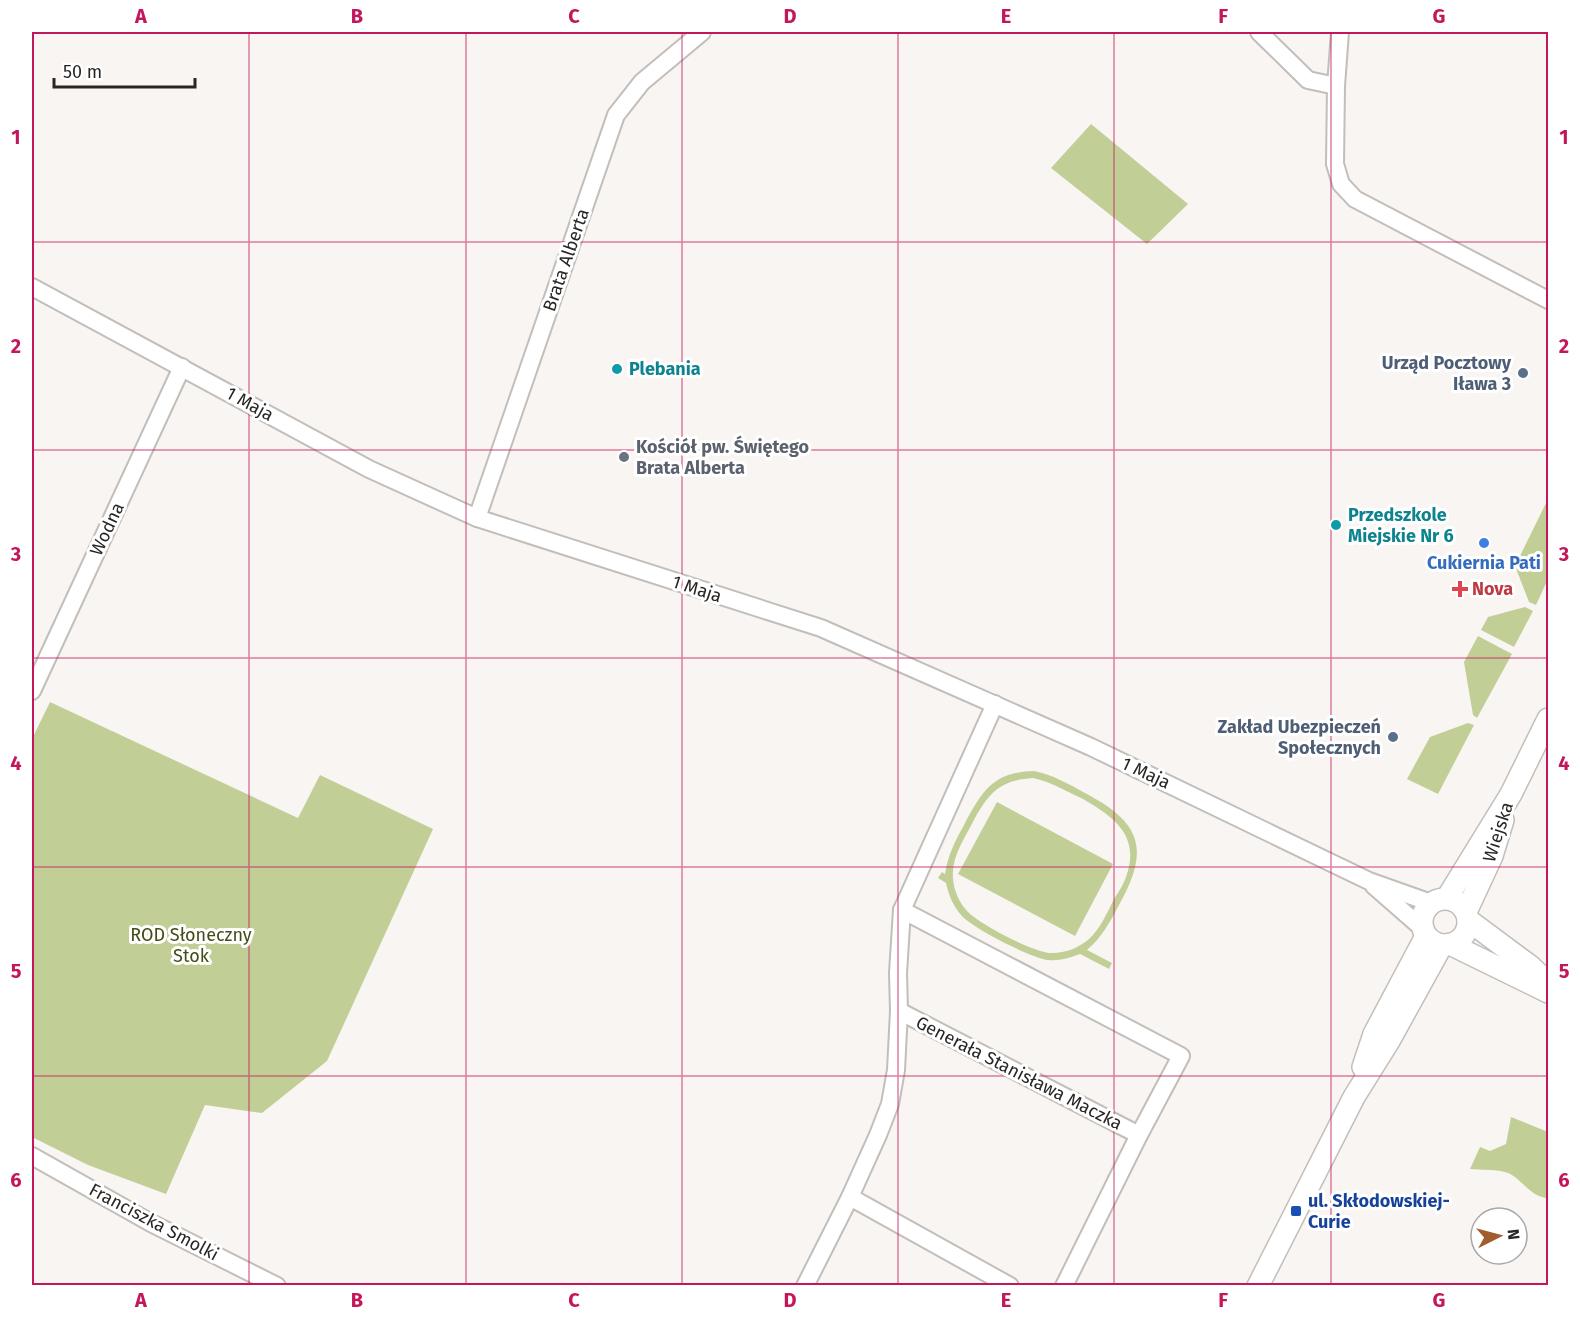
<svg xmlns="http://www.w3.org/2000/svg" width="1580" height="1317" font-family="'Fira Sans',sans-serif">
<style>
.green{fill:#c1cf97;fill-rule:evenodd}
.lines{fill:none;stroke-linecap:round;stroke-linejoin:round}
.minor-casing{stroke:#c2beba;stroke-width:20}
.tertiary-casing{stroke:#c2beba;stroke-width:24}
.minor{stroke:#fff;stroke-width:16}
.tertiary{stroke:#fff;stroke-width:21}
.grid{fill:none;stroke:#c2185b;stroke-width:1.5;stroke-opacity:0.55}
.culture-dot{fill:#0f9aa8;stroke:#fff;stroke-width:2}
.service-dot{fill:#5c6f8a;stroke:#fff;stroke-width:2}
.worship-dot{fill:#6b7280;stroke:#fff;stroke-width:2}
.shop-dot{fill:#3f7fe0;stroke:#fff;stroke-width:2}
.health-dot{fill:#e0444e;stroke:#fff;stroke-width:2}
.transit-dot{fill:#1a4fb4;stroke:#fff;stroke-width:2}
.labels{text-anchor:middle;stroke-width:6;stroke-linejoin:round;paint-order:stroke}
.street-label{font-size:18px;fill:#282625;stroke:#fff}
.service-label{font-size:18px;font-weight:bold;fill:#4e5e75;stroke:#fff;text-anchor:end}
.culture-label{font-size:18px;font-weight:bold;fill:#0d838f;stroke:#fff;text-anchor:start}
.worship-label{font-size:18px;font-weight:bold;fill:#5b616d;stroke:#fff;text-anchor:start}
.shop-label{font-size:18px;font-weight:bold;fill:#366cbe;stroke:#fff}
.health-label{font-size:18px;font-weight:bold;fill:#be3a42;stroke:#fff;text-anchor:start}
.park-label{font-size:18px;fill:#424d18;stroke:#fff}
.transit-label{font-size:18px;font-weight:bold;fill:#164399;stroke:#fff;text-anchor:start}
.neatline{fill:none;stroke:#c2185b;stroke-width:2}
.grid-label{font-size:20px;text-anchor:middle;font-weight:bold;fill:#c2185b}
</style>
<rect width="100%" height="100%" fill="#f9f5f2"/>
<!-- green -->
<g class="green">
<path d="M1091,124l97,80 -41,40 -96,-76z"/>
<path d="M1548,499v80l-12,26 -7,-3 -14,-36z"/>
<path d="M1525,607l8,4 -19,36 -33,-17 7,-13z"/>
<path d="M1478,636l34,18 -35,64 -4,-3 -9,-53z"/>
<path d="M50,702l248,116 22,-43 113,54 -106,232 -65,52 -57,-8 -39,89 -78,-29 -56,-28v-398z"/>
<path d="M1468,723l6,2 -36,69 -31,-15 23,-42z"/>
<path d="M1034,771c19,4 35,13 51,22 57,30 65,56 34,112 -9,17 -17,32 -32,45l25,13 -3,6 -29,-15c-11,4 -21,7 -32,6 -17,-2 -74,-31 -86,-44 -9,-10 -13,-20 -16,-33l-8,-5 4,-6 3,2c3,-19 10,-33 19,-49 18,-34 29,-53 70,-54zM1033,778c18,4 33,13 50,21 31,18 58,37 43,78 -3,9 -9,17 -13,24 -7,14 -13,28 -24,38 -11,9 -23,14 -37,14 -18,0 -73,-29 -85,-42 -8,-9 -13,-20 -14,-33 -2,-21 12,-40 21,-58 15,-28 27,-40 59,-42z"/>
<path d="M997,802l116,62 -38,72 -117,-62z"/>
<path d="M1511,1117l37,15v66c-17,0 -27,-20 -40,-25 -10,-4 -27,-3 -38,-4l10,-22 10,4 16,-7z"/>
</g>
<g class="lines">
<defs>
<g id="minor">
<path d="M1259,32l49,48 28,6"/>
<path d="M1340,32l-4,54 -1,78 6,20 14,15 193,101"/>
<path d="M32,287l337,182 108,49 344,110 270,119 278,134 62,22"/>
<path d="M477,518l139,-403 26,-33 60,-50"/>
<path d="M32,691l150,-324"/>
<path d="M1374,886l48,42"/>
<path d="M902,910l279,146 -42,79 -75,151"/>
<path d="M899,1011l240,124"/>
<path d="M32,1156l119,67 126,63"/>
<path d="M850,1197l160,89"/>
<path d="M805,1286l45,-89 28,-62 12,-31 6,-34 3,-59 -1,-38 4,-63 93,-206"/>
</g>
<g id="tertiary">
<path d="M1447,898l64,-104 37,-75"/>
<circle cx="1445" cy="922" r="23"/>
<path d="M1466,912l26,-56 11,-36"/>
<path d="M1468,920l62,46 18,17"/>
<path d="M1450,944l98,48"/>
<path d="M1363,1067l11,-33 52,-98"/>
<path d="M1258,1286l96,-189 35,-56 53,-96"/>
</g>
</defs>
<!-- minor casing -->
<use href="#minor" class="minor-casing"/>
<!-- tertiary casing -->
<use href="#tertiary" class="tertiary-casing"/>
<!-- minor -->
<use href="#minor" class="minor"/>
<!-- tertiary -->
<use href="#tertiary" class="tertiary"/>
</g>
<!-- grid -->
<path class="grid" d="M249,32v1254M466,32v1254M682,32v1254M898,32v1254M1114,32v1254M1331,32v1254M32,242h1516M32,450h1516M32,658h1516M32,867h1516M32,1076h1516"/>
<!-- markers -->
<g class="culture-dot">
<circle cx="617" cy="369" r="6"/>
<circle cx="1336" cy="525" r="6"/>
</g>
<g class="service-dot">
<circle cx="1523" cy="373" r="6"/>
<circle cx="1393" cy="737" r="6"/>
</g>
<circle class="worship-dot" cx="624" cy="457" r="6"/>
<circle class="shop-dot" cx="1484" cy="543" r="6"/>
<path class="health-dot" d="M1457 580h6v6h6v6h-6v6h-6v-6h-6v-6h6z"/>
<rect class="transit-dot" x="1290" y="1205" width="12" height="12" rx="3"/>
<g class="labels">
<!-- street labels -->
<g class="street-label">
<text transform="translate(566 260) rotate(-71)" y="6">Brata Alberta</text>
<text transform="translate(250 404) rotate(29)" y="6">1 Maja</text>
<text transform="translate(107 529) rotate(-65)" y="6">Wodna</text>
<text transform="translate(697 589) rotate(18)" y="6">1 Maja</text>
<text transform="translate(1146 773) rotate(25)" y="6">1 Maja</text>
<text transform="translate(1498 832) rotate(-72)" y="6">Wiejska</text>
<text transform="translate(1019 1073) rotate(27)" y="6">Generała Stanisława Maczka</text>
<text transform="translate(154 1222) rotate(28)" y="6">Franciszka Smolki</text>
</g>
<!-- service labels -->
<g class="service-label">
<text x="1511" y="369">Urząd Pocztowy<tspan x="1511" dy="21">Iława 3</tspan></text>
<text x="1381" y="733">Zakład Ubezpieczeń<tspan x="1381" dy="21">Społecznych</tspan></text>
</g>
<!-- culture labels -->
<g class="culture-label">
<text x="629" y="375">Plebania</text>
<text x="1348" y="521">Przedszkole<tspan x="1348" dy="21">Miejskie Nr 6</tspan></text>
</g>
<!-- worship labels -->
<g class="worship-label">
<text x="636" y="453">Kościół pw. Świętego<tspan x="636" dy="21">Brata Alberta</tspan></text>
</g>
<!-- shop labels -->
<g class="shop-label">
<text x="1484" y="569">Cukiernia Pati</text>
</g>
<!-- health labels -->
<g class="health-label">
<text x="1472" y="595">Nova</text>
</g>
<!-- park labels -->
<g class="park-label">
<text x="191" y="941">ROD Słoneczny<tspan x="191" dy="21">Stok</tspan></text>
</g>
<!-- transit labels -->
<g class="transit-label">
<text x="1308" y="1207">ul. Skłodowskiej-<tspan x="1308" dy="21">Curie</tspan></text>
</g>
</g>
<!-- border -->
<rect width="1580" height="1317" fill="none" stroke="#ffffff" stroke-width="66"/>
<!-- north arrow -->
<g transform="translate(1499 1236) rotate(84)"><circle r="28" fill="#ffffff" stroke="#a9a8a8" stroke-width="1.5"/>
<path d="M0-4.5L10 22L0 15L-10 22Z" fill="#a15c2f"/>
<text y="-9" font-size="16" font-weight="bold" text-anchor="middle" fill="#282625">N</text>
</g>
<!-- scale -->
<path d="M54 78v9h141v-9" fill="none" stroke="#282625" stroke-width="3"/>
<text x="63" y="78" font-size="18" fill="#282625" stroke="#ffffff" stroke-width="4.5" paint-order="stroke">50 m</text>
<rect x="33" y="33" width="1514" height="1251" class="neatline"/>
<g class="grid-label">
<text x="141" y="23">A</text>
<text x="357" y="23">B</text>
<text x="574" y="23">C</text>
<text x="790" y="23">D</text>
<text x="1006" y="23">E</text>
<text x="1223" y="23">F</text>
<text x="1439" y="23">G</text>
<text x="16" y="144">1</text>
<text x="1564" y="144">1</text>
<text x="16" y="353">2</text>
<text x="1564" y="353">2</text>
<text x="16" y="561">3</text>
<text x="1564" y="561">3</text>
<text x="16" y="770">4</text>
<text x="1564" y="770">4</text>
<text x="16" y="978">5</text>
<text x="1564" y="978">5</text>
<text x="16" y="1187">6</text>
<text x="1564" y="1187">6</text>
<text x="141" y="1307">A</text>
<text x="357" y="1307">B</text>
<text x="574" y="1307">C</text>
<text x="790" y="1307">D</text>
<text x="1006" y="1307">E</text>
<text x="1223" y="1307">F</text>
<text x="1439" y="1307">G</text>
</g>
</svg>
